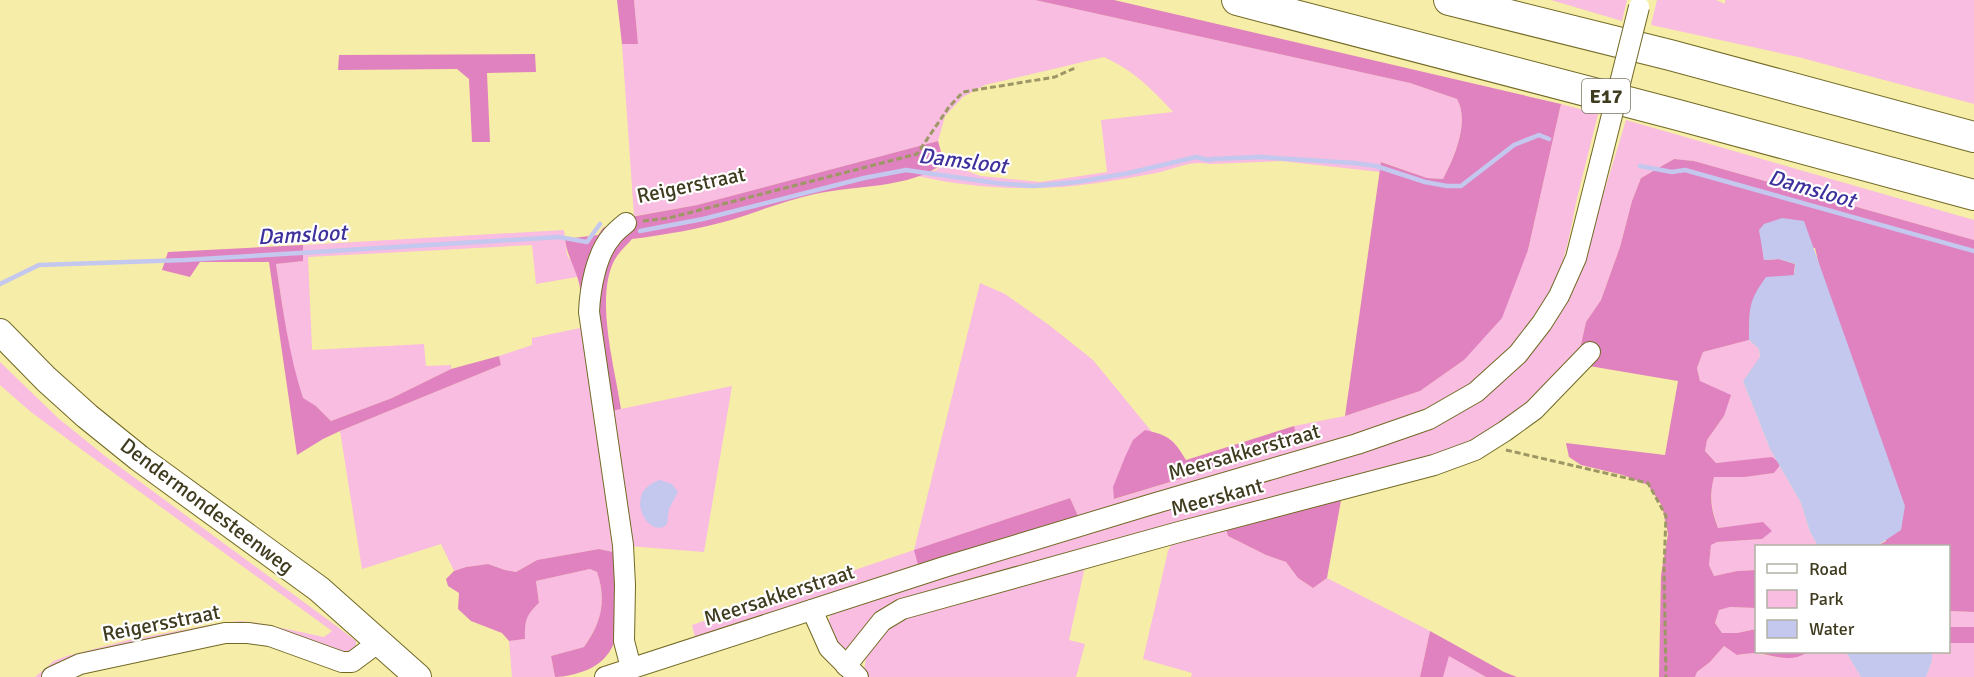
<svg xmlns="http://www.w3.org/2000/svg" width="1974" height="677" font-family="Signika,sans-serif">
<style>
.green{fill:#f8bde1}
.forest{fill:#e082bf}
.water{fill:#c4c7ee}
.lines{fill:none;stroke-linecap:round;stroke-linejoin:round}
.stream{stroke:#c4c7ee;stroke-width:4.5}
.minor-casing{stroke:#726926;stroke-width:22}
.major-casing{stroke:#726926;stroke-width:28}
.highway-casing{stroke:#726926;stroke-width:32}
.path{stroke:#9d9665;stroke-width:3;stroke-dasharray:6 3;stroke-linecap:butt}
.minor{stroke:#fff;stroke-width:20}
.major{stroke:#fff;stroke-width:26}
.highway{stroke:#fff;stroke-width:30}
.minor-bridge-casing{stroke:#726926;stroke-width:22;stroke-linecap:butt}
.minor-bridge{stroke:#fff;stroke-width:20}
.labels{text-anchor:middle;stroke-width:4.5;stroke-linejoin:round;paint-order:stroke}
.shield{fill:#fff;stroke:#797662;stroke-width:1.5}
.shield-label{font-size:20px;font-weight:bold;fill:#3f3b1f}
.street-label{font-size:21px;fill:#3f3b1f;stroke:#fff}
.water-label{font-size:22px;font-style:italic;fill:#3e319c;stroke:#fff}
</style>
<rect width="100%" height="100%" fill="#f6eda8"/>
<!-- green -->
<g class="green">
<path d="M634,0h401l375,83 47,16c13,23 -3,58 -14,80l-16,-1 -45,-16 -2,10 -99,-11 -71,3c-19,-4 -36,5 -54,9 -20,4 -40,7 -59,10 -61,9 -120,6 -180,-7l19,-6 8,-7 37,13 59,6 67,-10 -6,-52 72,-8c-21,-23 -40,-42 -69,-55l-119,28 -22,12 -18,19 -7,25 -241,64 -63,11 -12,-172h16z"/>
<path d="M1551,0h76l-5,21z"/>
<path d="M1657,0h59l9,4v-4h249v104l-176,-47 -147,-32z"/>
<path d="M1561,104l37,10c-7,29 -15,59 -22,89 -4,19 -7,39 -13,57 -30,84 -85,127 -164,162l-320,96 -9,-20 -155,52 3,15 -223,72 -3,-12 222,-75 66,-267 25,11 44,31 44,35 59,72 -7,-2c-13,18 -34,47 -30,69l184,-56 -5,-17 51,-10 75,-25 44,-31 64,-110z"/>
<path d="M1626,120l348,100v20l-280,-79 -20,-2 -33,19 -9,23 -12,46 -19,53 -15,22 -6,27 -35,45 -80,56 -557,153 -60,46 -11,-1 -10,-24 5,-12 185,-59 405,-122c62,-28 108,-64 142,-124 13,-23 21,-52 28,-78 12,-36 23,-73 34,-109z"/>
<path d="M564,230l3,25 8,12 2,10 -41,7 -4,-39 -224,12 4,93 112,-6 2,22 25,-1v4l-59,29 -61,23 -15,-15 -13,-7 -12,-38 -15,-97 27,-3v-16z"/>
<path d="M585,327l28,225 -14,-3 -62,11 -21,12 -11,-2 -17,-6 -22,3 -12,4 -13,-27 -79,25 -22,-138 161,-66 -2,-9 33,-11v-7z"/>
<path d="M1749,340l10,9 1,9 -17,23 27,68 31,54 9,29 8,14h-62v24l-19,1 -23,5 -5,-11 2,-21 6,-2 45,-3 1,-16 -45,5c-6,-19 -9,-31 -4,-51h31l29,-4 6,-9 -38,-3 -26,2 -11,-12 2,-11 17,-24 -24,-35 -3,-13 6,-16z"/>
<path d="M0,362l58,56 47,38 234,172 17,13v8l-10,6 -88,-28 -214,50h-9l19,-16 13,-5 62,-16 91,-17 21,-2 17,2 66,14 8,-6 -247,-179 -54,-40 -31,-27z"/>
<path d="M732,386l-28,166 -76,-6 -17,-135z"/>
<path d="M1225,524l3,12 38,19 20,7 12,16 15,10 14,-10 103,53 -10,46h-229l1,-4 -49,-14 25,-108 4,-7z"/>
<path d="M1086,562l-17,78 16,4 -9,33h-209l-3,-6 2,-14 23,-35z"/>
<path d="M590,569l7,3c10,30 4,50 -13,75l-33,9 4,21h-43l-3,-36 16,-2c0,-19 0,-24 14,-36l-3,-22z"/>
<path d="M1730,607l26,1v21l-19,4h-15l-7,-10 4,-13z"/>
<path d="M1949,611l25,1v15h-25z"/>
<path d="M1949,643h25v34h-48l6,-16v-9h16z"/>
<path d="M1724,646l14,9 16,-2 28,5 20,-3 6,-3h38l15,25h-166l2,-5 13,-10z"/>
<path d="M1448,655l38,22h-43z"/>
</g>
<!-- forest -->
<g class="forest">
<path d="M617,0h17l4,44h-16z"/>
<path d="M1035,0h79l447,104 -33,146 -26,68 -38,42 -44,31 -75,25 36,-254 46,16 16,1c11,-21 27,-57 14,-80l-47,-16z"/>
<path d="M535,54l1,18 -49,1 3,69h-18l-3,-63 -12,-10 -119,1 1,-15z"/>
<path d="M938,141l6,22c-34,26 -89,22 -129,31 -28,6 -56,17 -84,26 -33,9 -66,15 -99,19 -6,7 -14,14 -18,22 -19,38 1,107 7,148l-24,5c-6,-42 -10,-84 -17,-126 -3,-18 -13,-31 -15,-49l33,-4 5,-7 22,-10 72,-13z"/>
<path d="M1674,159l20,2 280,79v372l-25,-1 -1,-65h-71l9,-5 -71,-293 -53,-6 2,18 15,-1 16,5 -1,11 -44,35 -1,30 -46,12 -6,16 3,13 31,14 -7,21 -17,24 -2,11 11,12 56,-6 9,7 -7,9 -29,4h-31c-5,20 -3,32 4,51l45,-6 9,9 -10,8 -45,3 -6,3 -2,20 5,11 23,-5 19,-1v38l-26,-1 -11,3 -4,13 7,10h15l19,-4v23h52c-16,11 -34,4 -51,1 -7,0 -13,1 -20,2l-13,-9 -14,16 -13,10 -2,5h-36l2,-102 7,-41 -6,-28 -14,-21 -25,-10 -42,-10 -12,-8 -3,-14 99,12 13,-74 -89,-15 -9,-17 6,-27 15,-22 19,-53 12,-46 9,-23z"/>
<path d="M303,245v16l-27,3c7,46 13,91 27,134l13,8 15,15 61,-23 59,-29 48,-13 2,9 -161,66 -17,8 -26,16 -28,-193h-69l-10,15 -28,-7 6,-18z"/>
<path d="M1294,426l5,17 -185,56 -1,-12 12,-30 8,-17 12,-10c24,5 29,10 41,30z"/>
<path d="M1342,495l-15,83 -14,10 -15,-10 -12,-16 -20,-7 -38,-19 -3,-11z"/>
<path d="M1070,498l9,20 -161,47 -4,-15z"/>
<path d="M599,549l14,3 4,6c2,40 14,93 -30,112 -11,4 -21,7 -32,7l-4,-21 33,-9c17,-24 23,-46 13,-75l-7,-3 -54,12 3,22c-14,13 -14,18 -14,36l-16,2 -7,-8 -31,-12 -13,-12 1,-16 -11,-7 -2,-7 8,-8 12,-4 22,-3 17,6 11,2 21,-12z"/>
<rect x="1949" y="627" width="25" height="16"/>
<path d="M1430,631l74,41 13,5h-31l-37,-21 -6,21h-23z"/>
</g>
<!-- water -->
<g class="water">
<path d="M1782,218l22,3 101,285 -4,24 -24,16h-59l-8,-14 -9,-29 -31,-54 -27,-68 17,-24 -1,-8 -10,-9c1,-31 -2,-37 17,-63l28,-2 1,-11 -16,-5 -15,1 -5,-30 5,-6z"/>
<path d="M660,480l12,4 6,8 -9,17 -2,15c-17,18 -47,-32 -7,-44z"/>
<path d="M1846,652h86v9l-6,16h-65z"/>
</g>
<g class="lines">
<!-- stream -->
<g class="stream">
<path d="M1213,159l47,-2 94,6 22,3 49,16 22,4h14l53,-41 25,-10 10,4"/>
<path d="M1640,166l32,6 13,-2 289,81"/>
<path d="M640,231l63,-12 161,-41 42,-8 90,13 37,3 44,-4 52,-9 67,-16 12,3 5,-1"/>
<path d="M0,284l39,-19 146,-5 374,-23 28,5 13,-18"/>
</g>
<defs>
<g id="minor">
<path d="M626,223c-5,4 -10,8 -14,13 -16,18 -22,53 -23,76l34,233 2,40 -1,56 7,27"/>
<path d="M812,610l17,38 29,29"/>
<path d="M846,666l36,-45 20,-12 277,-77 255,-67 41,-15 30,-19 29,-21 56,-58"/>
<path d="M52,677l28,-13 145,-31h23l22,3 72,26h10l27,-20"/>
<path d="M605,677l339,-110 205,-62 208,-61 72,-25 47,-27 42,-38 24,-31 17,-27 17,-38 25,-99"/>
</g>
<path id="major" d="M0,332l46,47 41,37 52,42 180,131 99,88"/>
<g id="highway">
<path d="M1237,0l441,115 296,80"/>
<path d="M1449,0l221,55 304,82"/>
</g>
</defs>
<!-- minor casing -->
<use href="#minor" class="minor-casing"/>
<!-- major casing -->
<use href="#major" class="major-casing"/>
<!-- highway casing -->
<use href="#highway" class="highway-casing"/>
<!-- path -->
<g class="path">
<path d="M643,221l26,-3 248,-64 32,-47 14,-15 92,-15 22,-10"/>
<path d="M1506,450l142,33 18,33 -2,52 2,109"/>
</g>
<!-- minor -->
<use href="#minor" class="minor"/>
<!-- major -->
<use href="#major" class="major"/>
<!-- highway -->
<use href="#highway" class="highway"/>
<defs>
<path id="minor-bridge" d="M1601,159l38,-152"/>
</defs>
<!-- minor-bridge casing -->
<use href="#minor-bridge" class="minor-bridge-casing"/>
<!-- minor-bridge -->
<use href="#minor-bridge" class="minor-bridge"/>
</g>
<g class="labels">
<!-- shield labels -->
<rect class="shield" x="1582" y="79" width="48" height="34" rx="4.5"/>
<g class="shield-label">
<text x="1606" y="103">E17</text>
</g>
<!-- street labels -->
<g class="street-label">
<text transform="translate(691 185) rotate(-12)" y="7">Reigerstraat</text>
<text transform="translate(1244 452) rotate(-16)" y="7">Meersakkerstraat</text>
<text transform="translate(1217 497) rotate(-15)" y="7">Meerskant</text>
<text transform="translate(207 506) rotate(37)" y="7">Dendermondesteenweg</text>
<text transform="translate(779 595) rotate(-18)" y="7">Meersakkerstraat</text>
<text transform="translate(161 623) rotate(-11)" y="7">Reigersstraat</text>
</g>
<!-- water labels -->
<g class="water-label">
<text transform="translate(963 160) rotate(7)" y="8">Damsloot</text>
<text transform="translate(1812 188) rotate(16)" y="8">Damsloot</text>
<text transform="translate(302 234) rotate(-3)" y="8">Damsloot</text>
</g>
</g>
<!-- legend -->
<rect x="1755" y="545" width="195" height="108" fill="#ffffff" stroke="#b2b1a5" stroke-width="1.5"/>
<rect x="1767" y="564" width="30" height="9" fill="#ffffff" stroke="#b2b1a5" stroke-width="1.5"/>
<text x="1809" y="575" font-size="18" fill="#3f3b1f">Road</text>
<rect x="1767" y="590" width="30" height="18" fill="#f8bde1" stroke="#b2b1a5" stroke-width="1.5"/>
<text x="1809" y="605" font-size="18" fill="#3f3b1f">Park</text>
<rect x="1767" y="620" width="30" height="18" fill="#c4c7ee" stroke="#b2b1a5" stroke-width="1.5"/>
<text x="1809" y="635" font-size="18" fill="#3f3b1f">Water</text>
</svg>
